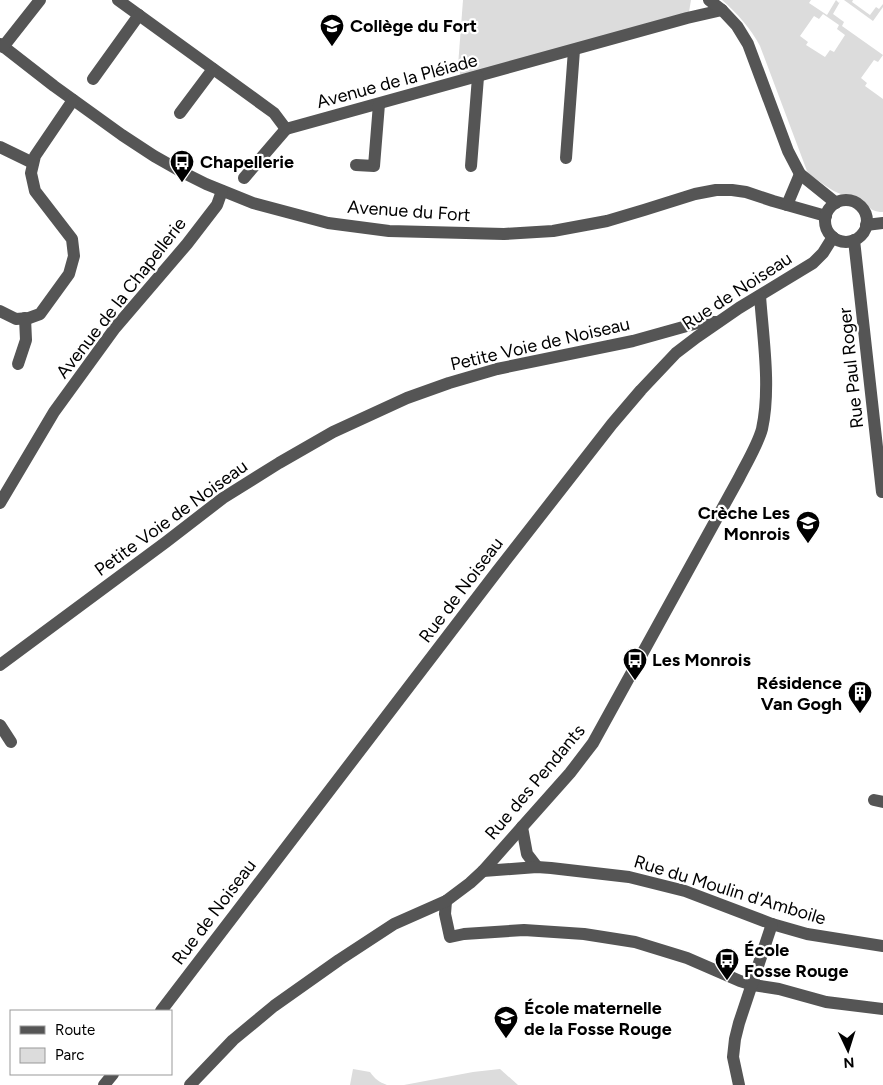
<svg xmlns="http://www.w3.org/2000/svg" width="883" height="1085" font-family="Figtree,sans-serif">
<style>
.green{fill:#dcdcdc;fill-rule:evenodd}
.lines{fill:none;stroke-linecap:round;stroke-linejoin:round}
.minor{stroke:#555;stroke-width:12}
.labels{text-anchor:middle;stroke-width:4.5;stroke-linejoin:round;paint-order:stroke}
.poi-label{font-size:18px;font-weight:bold;fill:#000;stroke:#fff;text-anchor:start}
.street-label{font-size:18px;fill:#000;stroke:#fff}
</style>
<rect width="100%" height="100%" fill="#fff"/>
<!-- green -->
<g class="green">
<path d="M463,0h228l-2,12 -228,65 -3,-11z"/>
<path d="M722,0h89l-2,3 18,12 9,-15 3,3 2,-3 -8,14 11,8 -2,4 41,29 -5,7 -4,-2 -13,18 6,5 -2,3 18,13v113c-17,0 -14,-10 -26,-15 -5,-3 -11,-1 -16,-3 -8,-2 -23,-14 -31,-19l-3,-4 -47,-125c-8,-16 -24,-34 -38,-46zM823,14l16,11 -2,4 8,6 -11,17 -4,-2 -5,7 -19,-12 2,-3 -8,-6 14,-20 5,3z"/>
<path d="M844,0h9l-1,2 18,13 6,-8 3,2 4,-5v3l-10,14z"/>
<path d="M353,1069l17,3c5,7 9,10 17,13h-37z"/>
<path d="M500,1069l18,16h-114l69,-13z"/>
</g>
<g class="lines">
<!-- minor -->
<g class="minor">
<path d="M118,0l156,113 12,16 401,-111 35,-8"/>
<path d="M709,0l13,10 15,16 11,18 40,107 12,23 36,29"/>
<path d="M0,44l54,42 68,49 32,21 30,17 22,11 47,19 75,20 61,8 115,3 49,-3 54,-10 37,-11 51,-16 21,-4h16l14,2 27,9 53,15"/>
<path d="M3,47l37,-47"/>
<path d="M93,79l46,-64"/>
<path d="M180,113l33,-44"/>
<path d="M0,147l33,16"/>
<path d="M566,158l8,-108"/>
<path d="M356,165l18,1 5,-62"/>
<path d="M471,166l7,-89"/>
<path d="M244,178l42,-49"/>
<circle cx="846" cy="221" r="21"/>
<path d="M787,205l13,-31"/>
<path d="M866,225l17,-2"/>
<path d="M854,240l28,252"/>
<path d="M0,311l16,8 13,-1 11,-4 29,-40 5,-18 -2,-17 -37,-48 -4,-18 4,-17 38,-56"/>
<path d="M18,364l8,-24 -1,-22"/>
<path d="M0,503l54,-91 61,-84 72,-84 30,-39 5,-14"/>
<path d="M0,665l166,-123 57,-44 56,-35 54,-31 74,-34 42,-15 48,-14 136,-28 68,-19h17"/>
<path d="M0,725l11,17"/>
<path d="M874,800l9,2"/>
<path d="M522,827l5,27 10,13"/>
<path d="M483,871l54,-4 14,1 78,9 56,14 87,33 35,10 76,12"/>
<path d="M446,901l-1,13 5,23 14,-3 60,-4 60,4 51,8 52,16 53,23 13,4 26,4 47,13 57,7"/>
<path d="M161,1011l334,-437 117,-150 29,-34 35,-37 21,-16 42,-29 74,-45 10,-10 10,-16"/>
<path d="M104,1085l9,-11"/>
<path d="M190,1085l43,-45 41,-34 65,-46 55,-36 52,-23 24,-18 13,-12 39,-44 48,-54 23,-30 146,-265c7,-14 19,-34 23,-49 9,-41 1,-91 -2,-133"/>
<path d="M739,1085l-6,-28 2,-18 4,-16 33,-99"/>
</g>
</g>
<!-- icons -->
<defs>
<symbol id="school-pin" viewBox="-11 -11 22 30"><path d="M0 17L-7.5 6A9.5 9.5 0 1 1 7.5 6Z" fill="#000" stroke="#fff"/><path d="M0-5L7-2L0 1L-7-2ZM-4 1L0 2.5L4 1V4Q0 6-4 4Z" fill="#fff"/></symbol>
<symbol id="bus-pin" viewBox="-11 -11 22 30"><path d="M0 17L-7.5 6A9.5 9.5 0 1 1 7.5 6Z" fill="#000" stroke="#fff"/><path d="M-5-6H5V4H4V6H2V4H-2V6H-4V4H-5ZM-3.5-4V0h7V-4ZM-3.5 1.2v1.5H-2V1.2ZM2 1.2v1.5H3.5V1.2Z" fill="#fff"/></symbol>
<symbol id="building-pin" viewBox="-11 -11 22 30"><path d="M0 17L-7.5 6A9.5 9.5 0 1 1 7.5 6Z" fill="#000" stroke="#fff"/><path d="M-4-6H4V6H1V3H-1V6H-4ZM-2.5-4.3h1.7v1.8h-1.7ZM.8-4.3h1.7v1.8H.8ZM-2.5-1h1.7V.8h-1.7ZM.8-1h1.7V.8H.8Z" fill="#fff"/></symbol>
</defs>
<g fill-rule="evenodd">
<use href="#school-pin" x="318" y="12" width="28" height="38"/>
<use href="#bus-pin" x="168" y="148" width="28" height="38"/>
<use href="#school-pin" x="794" y="509" width="28" height="38"/>
<use href="#bus-pin" x="621" y="646" width="28" height="38"/>
<use href="#building-pin" x="846" y="679" width="28" height="38"/>
<use href="#bus-pin" x="713" y="946" width="28" height="38"/>
<use href="#school-pin" x="492" y="1004" width="28" height="38"/>
</g>
<g class="labels">
<!-- poi labels -->
<g class="poi-label">
<text x="350" y="32">Collège du Fort</text>
<text x="200" y="168">Chapellerie</text>
<text x="790" y="519" text-anchor="end">Crèche Les<tspan x="790" dy="21">Monrois</tspan></text>
<text x="652" y="666">Les Monrois</text>
<text x="842" y="689" text-anchor="end">Résidence<tspan x="842" dy="21">Van Gogh</tspan></text>
<text x="744" y="956">École<tspan x="744" dy="21">Fosse Rouge</tspan></text>
<text x="524" y="1014">École maternelle<tspan x="524" dy="21">de la Fosse Rouge</tspan></text>
</g>
<!-- street labels -->
<g class="street-label">
<text transform="translate(397 81) rotate(-15)" y="6">Avenue de la Pléiade</text>
<text transform="translate(409 211) rotate(4)" y="6">Avenue du Fort</text>
<text transform="translate(737 291) rotate(-33)" y="6">Rue de Noiseau</text>
<text transform="translate(121 298) rotate(-52)" y="6">Avenue de la Chapellerie</text>
<text transform="translate(540 344) rotate(-13)" y="6">Petite Voie de Noiseau</text>
<text transform="translate(851 368) rotate(-96)" y="6">Rue Paul Roger</text>
<text transform="translate(171 518) rotate(-36)" y="6">Petite Voie de Noiseau</text>
<text transform="translate(461 590) rotate(-53)" y="6">Rue de Noiseau</text>
<text transform="translate(535 782) rotate(-50)" y="6">Rue des Pendants</text>
<text transform="translate(730 890) rotate(17)" y="6">Rue du Moulin d'Amboile</text>
<text transform="translate(214 912) rotate(-53)" y="6">Rue de Noiseau</text>
</g>
</g>
<!-- legend -->
<rect x="10" y="1010" width="162" height="65" fill="#ffffff" stroke="#999999"/>
<rect x="20" y="1026" width="25" height="8" fill="#555555" stroke="#999999"/>
<text x="55" y="1035" font-size="15" fill="#000000">Route</text>
<rect x="20" y="1048" width="25" height="15" fill="#dcdcdc" stroke="#999999"/>
<text x="55" y="1060" font-size="15" fill="#000000">Parc</text>
<!-- north arrow -->
<g transform="translate(848 1050) rotate(176)" stroke="#ffffff" stroke-width="4" paint-order="stroke">
<path d="M0-4L9 19L0 12L-9 19Z" fill="#000000"/>
<text y="-8" font-size="14" font-weight="bold" text-anchor="middle" fill="#000000">N</text>
</g>
</svg>
